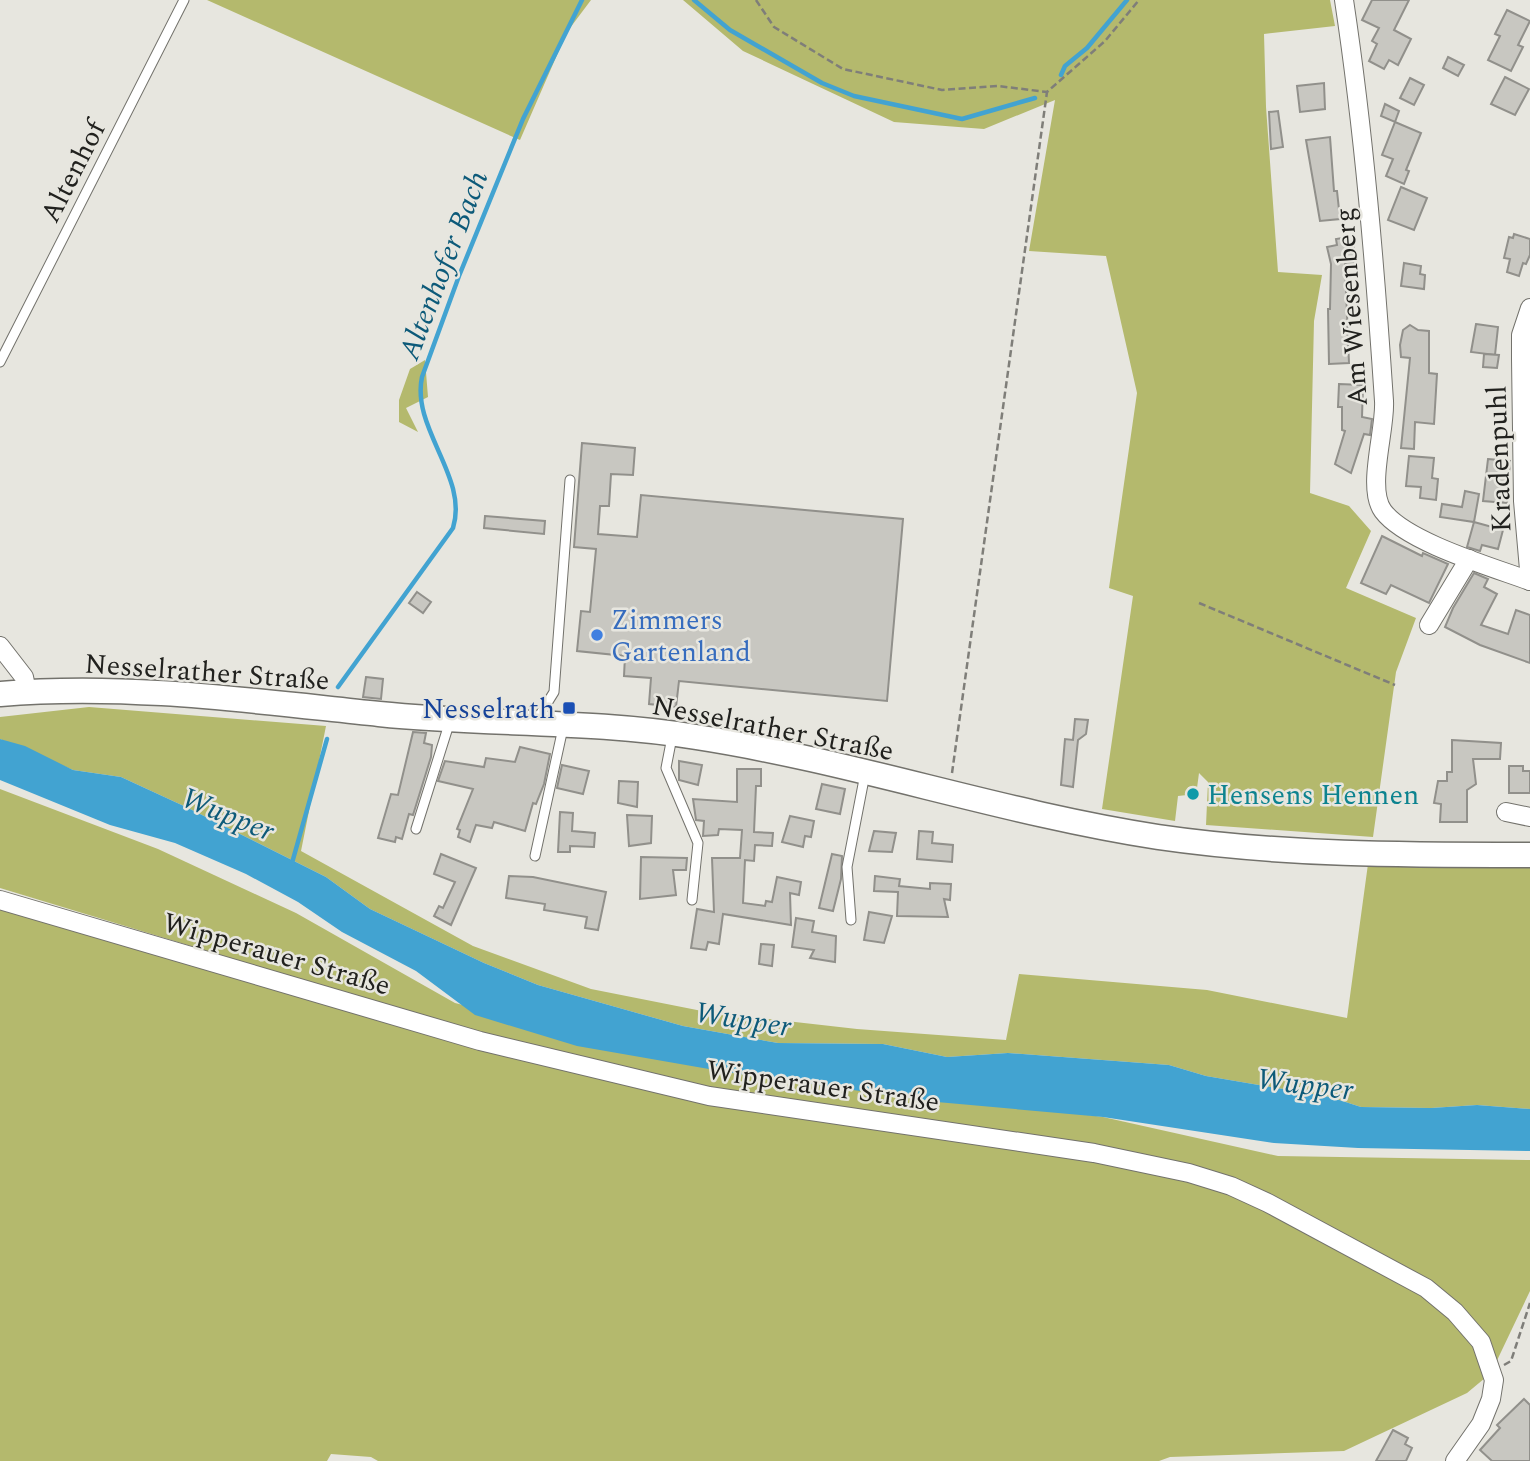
<svg xmlns="http://www.w3.org/2000/svg" width="1530" height="1461" font-family="Spectral,serif">
<style>
.green{fill:#b4b96d}
.water{fill:#42a3d1}
.lines{fill:none;stroke-linecap:round;stroke-linejoin:round}
.stream{stroke:#42a3d1;stroke-width:4.5}
.building{fill:#c8c7c1;stroke:#91908b;stroke-width:2}
.lane-casing{stroke:#73726c;stroke-width:11}
.street-casing{stroke:#73726c;stroke-width:20}
.secondary-casing{stroke:#73726c;stroke-width:27}
.path{stroke:#7f7e79;stroke-width:2.5;stroke-dasharray:7 3.5;stroke-linecap:butt}
.lane{stroke:#fff;stroke-width:9}
.street{stroke:#fff;stroke-width:18}
.secondary{stroke:#fff;stroke-width:24}
.shop-dot{fill:#3f7fe0;stroke:#e7e6df;stroke-width:2.5}
.transit-dot{fill:#1a4fb4;stroke:#e7e6df;stroke-width:2.5}
.culture-dot{fill:#0f9aa8;stroke:#e7e6df;stroke-width:2.5}
.labels{text-anchor:middle;stroke-width:5;stroke-linejoin:round;paint-order:stroke}
.street-label{font-size:28px;fill:#21211e;stroke:#e7e6df}
.shop-label{font-size:28px;fill:#366cbe;stroke:#e7e6df;text-anchor:start}
.transit-label{font-size:28px;fill:#164399;stroke:#e7e6df;text-anchor:end}
.culture-label{font-size:28px;fill:#0d838f;stroke:#e7e6df;text-anchor:start}
.water-label{font-size:30px;font-style:italic;fill:#0d5a79;stroke:#e7e6df}
</style>
<rect width="100%" height="100%" fill="#e7e6df"/>
<!-- green -->
<g class="green">
<path d="M207,0h384l-24,32 -47,108z"/>
<path d="M683,0h647l5,26 -71,8 2,73 12,165 44,3 -8,46 -4,172 39,13 22,25 -25,57 70,30 -20,54 -23,165 -167,-12 2,-43 -9,-9 -2,15 -9,-1 -1,8 -9,1 -3,25 -73,-12 31,-213 -24,-8 28,-195 -31,-137 -77,-5 26,-151 -71,29 -90,-7 -151,-71z"/>
<path d="M425,360l3,37 -22,11 12,24 -19,-10v-22l11,-31z"/>
<path d="M89,707l237,19 -25,125 172,95 118,43 116,23 150,17 149,11 13,-66 188,16 140,28 21,-154h162v245l-53,-4 -46,3 -70,-1 -31,-10 -124,-21 -37,-11 -161,-12 -61,4 -64,-13 -105,-1 -95,-17 -145,-41 -54,-22 -114,-54 -44,-32 -140,-70 -65,-30 -48,-7 -73,-31v-22z"/>
<path d="M0,789l158,60 138,64 159,90 220,55 428,59 175,39 252,4v131l-39,82 -24,20 -123,58 -174,6 -11,4h-781l-7,-4 -40,-3 -4,7h-327v-554l339,102 10,-15 -349,-106z"/>
</g>
<!-- water -->
<path class="water" d="M0,739l25,7 48,24 48,7 65,30 140,70 44,32 114,54 54,22 145,41 95,17 105,1 64,13 61,-4 161,12 37,11 124,21 31,10 70,1 46,-3 53,4v42l-172,-3 -84,-5 -171,-26 -166,-15 -211,-30 -149,-26 -102,-31 -59,-44 -74,-39 -44,-30 -52,-28 -71,-31 -65,-18 -110,-45z"/>
<g class="lines">
<!-- stream -->
<g class="stream">
<path d="M694,0l36,30 92,53 32,13 108,23 73,-21"/>
<path d="M1061,75l4,-9 22,-18 40,-48"/>
<path d="M338,687l115,-159c16,-51 -42,-99 -31,-151l37,-101 64,-157 59,-119"/>
<path d="M292,863l35,-124"/>
</g>
</g>
<!-- building -->
<g class="building">
<path d="M1372,0h37l-15,30 17,9 -13,26 -9,-5 -5,9 -15,-8 8,-17 -5,-3 7,-13 -17,-8z"/>
<path d="M1507,10l23,11 -12,24 5,2 -12,24 -23,-11 12,-24 -5,-2z"/>
<path d="M1448,57l16,8 -6,11 -15,-8z"/>
<path d="M1505,77l24,12 -14,26 -24,-11z"/>
<path d="M1410,78l14,7 -10,20 -14,-7z"/>
<path d="M1324,83l1,26 -25,3 -3,-26z"/>
<path d="M1385,104l14,7 -4,11 -14,-6z"/>
<path d="M1278,111l5,36 -12,2 -2,-37z"/>
<path d="M1395,122l26,11 -15,37 3,1 -5,13 -18,-8 7,-17 -11,-4z"/>
<path d="M1330,137l4,54h3l3,28 -20,2 -14,-81z"/>
<path d="M1401,187l26,11 -13,32 -26,-10z"/>
<path d="M1514,234l16,5v16l-4,9 -3,-1 -4,13 -12,-4 3,-13 -6,-1 5,-21 4,1z"/>
<path d="M1349,237l1,7 3,-1 3,19 -11,2 4,99 -20,1 -1,-55h2l1,-45 -4,-17 10,-2 -1,-6z"/>
<path d="M1404,263l17,3 -1,8 5,1 -1,14 -23,-3z"/>
<path d="M1476,324l22,3 -3,28 -24,-3z"/>
<path d="M1410,325l8,5 11,1v42l8,1 -3,50 -19,-2 -1,27 -13,-1 9,-90 -9,-1 -1,-12 3,-15z"/>
<path d="M1484,354l15,1 -2,13 -14,-1z"/>
<path d="M1339,384l24,1 -1,32 10,2 -2,16 -6,-1 -13,39 -16,-9 10,-33 -3,-1v-23h-4z"/>
<path d="M582,443l53,5 -2,27 -22,-1 -2,32h-9l-2,28 39,3 4,-42 262,24 -16,182 -208,-20 -3,26 -27,-3 2,-26 -27,-2 1,-20 -48,-5 4,-40 9,1 6,-63 -22,-2z"/>
<path d="M1409,456l25,2 -2,20 6,1 -2,21 -16,-2 1,-11 -15,-1z"/>
<path d="M1488,459l22,2 -3,42 -24,-2z"/>
<path d="M1465,491l14,3 -5,28 -34,-5 2,-13 20,3z"/>
<path d="M485,516l60,5 -1,13 -60,-6z"/>
<path d="M1474,522l29,8 -5,19 -16,-4 -2,6 -13,-4z"/>
<path d="M1382,536l40,20 1,-3 25,11 -19,39 -38,-18 -5,9 -25,-11z"/>
<path d="M1474,573l14,6 -4,8 13,7 -16,31 27,9 8,-24 14,5v48l-50,-18 -35,-18 8,-19z"/>
<path d="M417,592l14,10 -8,11 -14,-10z"/>
<path d="M366,677l17,2 -2,20 -18,-2z"/>
<path d="M1075,719l13,1 -2,14 -8,6 -5,47 -12,-2 4,-46 8,1z"/>
<path d="M413,732l13,1 -2,10 8,2 -1,12 -18,58 -4,-1 -7,25 -6,-2 -1,5 -17,-4 13,-44 7,1z"/>
<path d="M1452,740l49,3 -1,16h-27l3,25 -9,6v32h-27l1,-18 -7,-1 4,-22h9v-9h5z"/>
<path d="M520,747l30,7 -6,30 -8,20 -3,-1 -8,28 -31,-9 -2,6 -16,-3 -6,17 -12,-5 2,-7 -3,-1 16,-40 -35,-8 7,-20 39,6 2,-9 29,4z"/>
<path d="M679,761l23,4 -4,20 -19,-5z"/>
<path d="M562,765l27,6 -6,23 -26,-6z"/>
<path d="M1509,766h14v5h7v22h-21z"/>
<path d="M737,769h24v17h-5l-2,46 19,1 -1,13 -17,-1 -1,16 -9,-1 -2,43 22,3 1,-5 6,1 5,-25 24,5 -2,13 -9,-2 1,32 -68,-11 -4,30 -11,-2 -2,8 -15,-2 6,-39 17,3 -2,-54h28l2,-28 -23,-1 -1,6 -15,1 1,-15 -8,-1 -3,-21 44,3z"/>
<path d="M619,781l19,1 -1,25 -19,-4z"/>
<path d="M822,784l23,5 -5,25 -24,-5z"/>
<path d="M560,812l13,1 -1,18 23,2 -1,14 -24,-1v6h-12z"/>
<path d="M627,815l25,1 -1,27 -22,3z"/>
<path d="M790,816l24,5 -3,16 -6,-1 -2,11 -21,-5z"/>
<path d="M874,831l22,2 -4,19 -23,-1z"/>
<path d="M919,831l14,1 -1,11 21,2 -1,17 -35,-3z"/>
<path d="M441,854l35,14 -25,57 -17,-9 5,-10 4,2 12,-26 -21,-8z"/>
<path d="M832,854l10,2 -1,23 -8,32 -14,-3z"/>
<path d="M641,857l46,1 -1,12h-13l3,25 -36,4z"/>
<path d="M509,876l24,1 73,15 -8,38 -13,-2 2,-11 -43,-7 1,-6 -39,-6z"/>
<path d="M875,876l25,3 -1,7 31,3v-6l21,1 -1,16 -6,-1 4,18 -51,-1 1,-24 -24,-1z"/>
<path d="M869,912l23,4 -8,27 -20,-3z"/>
<path d="M796,918l18,3 -2,11 24,4 -1,26 -25,-4 4,-8 -22,-3z"/>
<path d="M761,944l13,1 -2,21 -13,-2z"/>
<path d="M1524,1399l6,6v56h-38l-12,-11 20,-22 -3,-3z"/>
<path d="M1393,1430l15,8 -3,6 7,4 -6,13h-30z"/>
</g>
<g class="lines">
<defs>
<g id="lane">
<path d="M0,362l184,-362"/>
<path d="M536,721l18,-29 16,-212"/>
<path d="M672,737l-6,31 32,75 -6,57"/>
<path d="M416,829l34,-108"/>
<path d="M535,856l28,-128"/>
<path d="M851,920l-4,-53 18,-93"/>
</g>
<g id="street">
<path d="M1344,0c20,133 31,266 40,401 2,28 -18,87 -1,110 23,31 109,56 147,70"/>
<path d="M1530,308l-9,27v24l2,142 7,80"/>
<path d="M1429,625l40,-66"/>
<path d="M0,646l24,31 3,15"/>
<path d="M1506,812l24,5"/>
<path d="M0,900l480,141 229,55 385,57 95,20 42,13 37,17 158,85 29,24 26,30 13,38 -3,19 -10,25 -26,37"/>
</g>
<path id="secondary" d="M0,694c126,-11 253,7 379,20 106,11 212,6 317,23 156,24 306,76 462,100 123,18 248,18 372,18"/>
</defs>
<!-- lane casing -->
<use href="#lane" class="lane-casing"/>
<!-- street casing -->
<use href="#street" class="street-casing"/>
<!-- secondary casing -->
<use href="#secondary" class="secondary-casing"/>
<!-- path -->
<g class="path">
<path d="M756,0l18,27 69,42 99,21 56,-4 49,6"/>
<path d="M1199,603l196,82"/>
<path d="M952,773l95,-681 58,-51 34,-41"/>
<path d="M1504,1365l7,-4 19,-58"/>
</g>
<!-- lane -->
<use href="#lane" class="lane"/>
<!-- street -->
<use href="#street" class="street"/>
<!-- secondary -->
<use href="#secondary" class="secondary"/>
</g>
<!-- markers -->
<circle class="shop-dot" cx="597" cy="635" r="7"/>
<rect class="transit-dot" x="562" y="701" width="14" height="14" rx="3.5"/>
<circle class="culture-dot" cx="1193" cy="794" r="7"/>
<g class="labels">
<!-- street labels -->
<g class="street-label">
<text transform="translate(72 171) rotate(-63)" y="10">Altenhof</text>
<text transform="translate(1350 307) rotate(-94)" y="10">Am Wiesenberg</text>
<text transform="translate(1498 459) rotate(-92)" y="10">Kradenpuhl</text>
<text transform="translate(207 671) rotate(4)" y="10">Nesselrather Straße</text>
<text transform="translate(773 727) rotate(11)" y="10">Nesselrather Straße</text>
<text transform="translate(277 953) rotate(16)" y="10">Wipperauer Straße</text>
<text transform="translate(823 1085) rotate(8)" y="10">Wipperauer Straße</text>
</g>
<!-- shop labels -->
<g class="shop-label">
<text x="611" y="629">Zimmers<tspan x="611" dy="32">Gartenland</tspan></text>
</g>
<!-- transit labels -->
<g class="transit-label">
<text x="555" y="718">Nesselrath</text>
</g>
<!-- culture labels -->
<g class="culture-label">
<text x="1207" y="804">Hensens Hennen</text>
</g>
<!-- water labels -->
<g class="water-label">
<text transform="translate(443 265) rotate(-69)" y="10">Altenhofer Bach</text>
<text transform="translate(228 814) rotate(22)" y="10">Wupper</text>
<text transform="translate(743 1019) rotate(9)" y="10">Wupper</text>
<text transform="translate(1305 1084) rotate(7)" y="10">Wupper</text>
</g>
</g>
</svg>
